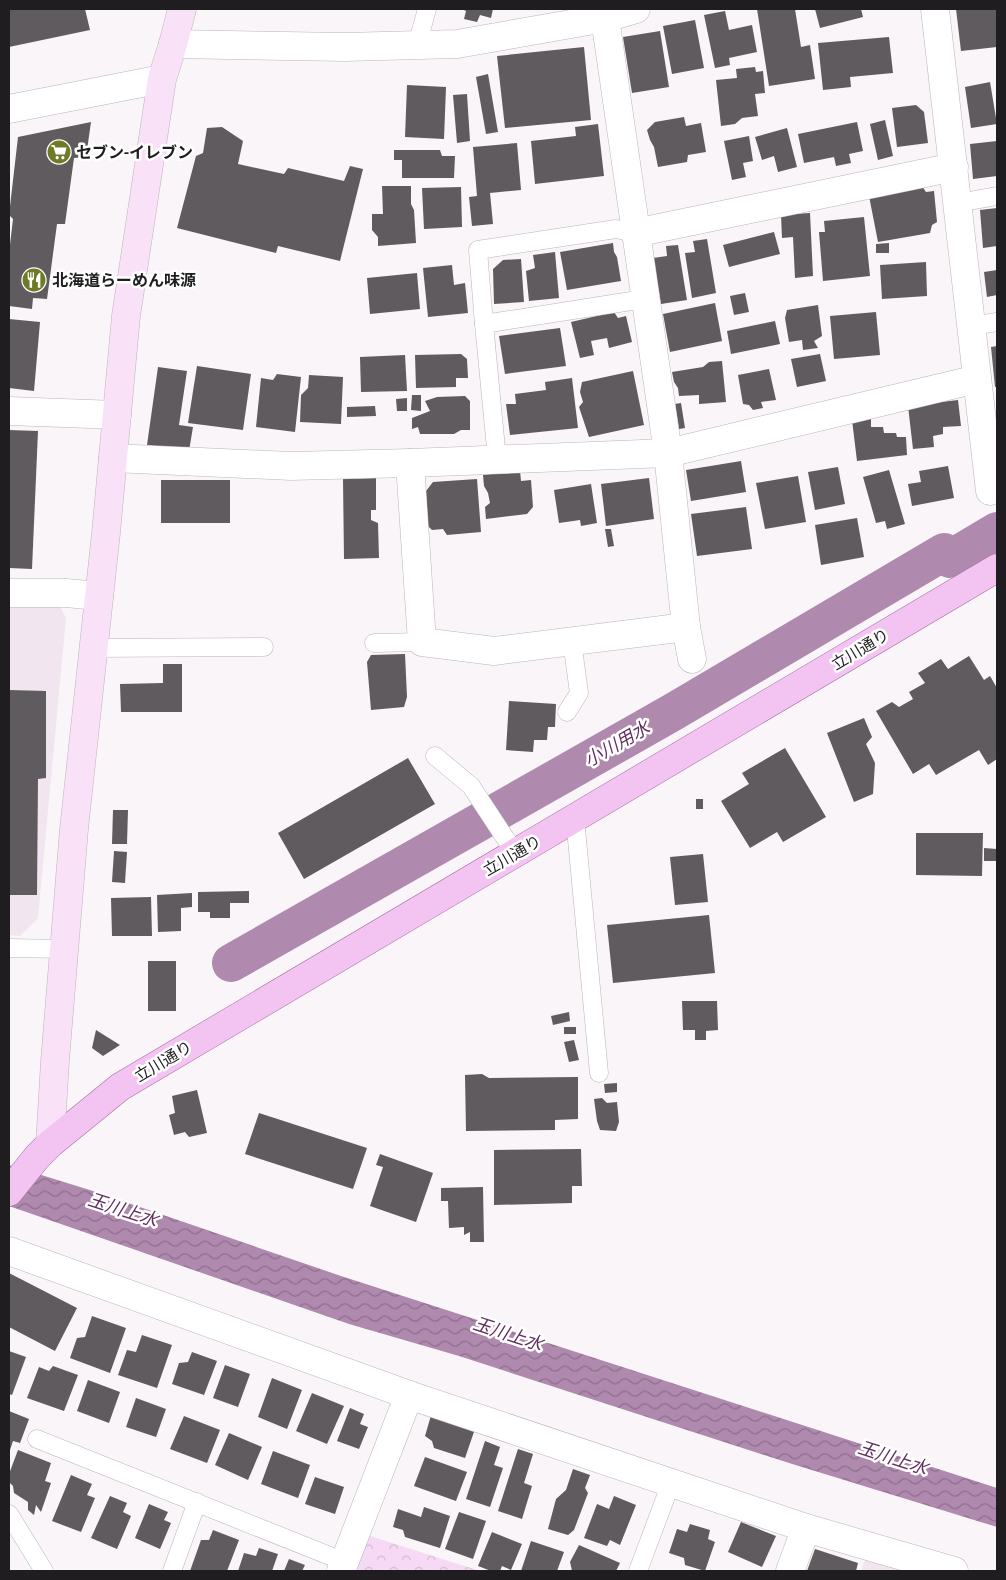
<svg xmlns="http://www.w3.org/2000/svg" width="1006" height="1580" font-family="'Noto Serif','Noto Sans JP',serif">
<style>
.built{fill:#f1e6f0}
.forest{fill:url(#forest-crowns)}
.water{fill:url(#water-waves)}
.lines{fill:none;stroke-linecap:round;stroke-linejoin:round}
.canal{stroke:#af89ae;stroke-width:38}
.building{fill:#5f5b5e}
.lane-casing{stroke:#bab5b9;stroke-width:19}
.street-casing{stroke:#bab5b9;stroke-width:29}
.secondary-casing{stroke:#bab5b9;stroke-width:29}
.primary-casing{stroke:#a46fa2;stroke-width:29}
.lane{stroke:#fff;stroke-width:18}
.street{stroke:#fff;stroke-width:28}
.secondary{stroke:#f9e1f8;stroke-width:28}
.primary{stroke:#f3c3f2;stroke-width:28}
.labels{text-anchor:middle;stroke-width:5;stroke-linejoin:round;paint-order:stroke}
.poi-label{font-size:16px;font-weight:bold;fill:#1f1d1f;stroke:#fff;text-anchor:start}
.street-label{font-size:16px;fill:#1f1d1f;stroke:#fff}
.water-label{font-size:18px;font-style:italic;fill:#613060;stroke:#fff}
</style>
<defs>
<pattern id="forest-crowns" width="20" height="18" patternUnits="userSpaceOnUse" patternTransform="scale(1.25)"><rect width="20" height="18" fill="#f6d9f4"/><path d="M2 6a3 3 0 1 1 6 0M12 15a3 3 0 1 1 6 0" fill="none" stroke="#d2bad1"/></pattern>
<pattern id="water-waves" width="16" height="10" patternUnits="userSpaceOnUse" patternTransform="scale(1.25)"><rect width="16" height="10" fill="#af89ae"/><path d="M0 5q4-4 8 0t8 0" fill="none" stroke="#8e6f8d"/></pattern>
</defs>
<rect width="100%" height="100%" fill="#faf5f9"/>
<!-- built -->
<g class="built">
<path d="M9,602l49,1 8,15 -28,300 -18,18 -11,-1z"/>
<path d="M866,1557l45,14h-50z"/>
</g>
<!-- forest -->
<path class="forest" d="M367,1535l113,36h-126z"/>
<!-- water -->
<path class="water" d="M9,1165l84,26 248,85 656,212v39l-208,-64 -330,-107 -110,-32 -340,-118z"/>
<g class="lines">
<!-- canal -->
<path class="canal" d="M231,963l442,-251 271,-160 6,7 47,-28"/>
</g>
<!-- building -->
<g class="building">
<path d="M9,9h76l5,21 -81,17z"/>
<path d="M462,9h31l-2,9 -11,-3 -3,7 -13,-3 2,-8z"/>
<path d="M757,9h38l6,38 9,-2 5,34 -46,7z"/>
<path d="M815,9h46l2,8 -43,11z"/>
<path d="M956,9h41v38l-36,4z"/>
<path d="M725,11l4,19 23,-5 5,27 -28,6 1,7 -15,3 -11,-53z"/>
<path d="M695,20l9,48 -32,6 -9,-48z"/>
<path d="M660,31l9,56 -37,6 -9,-56z"/>
<path d="M889,37l4,36 -43,4 1,10 -28,3 -5,-47z"/>
<path d="M584,47l7,73 -86,8 -8,-72z"/>
<path d="M755,67l1,5 7,-1 2,22 -10,1 3,22 -16,2 -7,6 -14,2 -5,-46 21,-2 -1,-9z"/>
<path d="M488,74l10,58 -12,2 -10,-57z"/>
<path d="M990,82l7,42 -26,4 -6,-41z"/>
<path d="M407,85l39,2 -2,52 -39,-2z"/>
<path d="M467,94l3,47 -13,2 -4,-48z"/>
<path d="M916,105l8,7 4,31 -31,4 -5,-39z"/>
<path d="M684,117l2,9 15,-3 5,29 -18,3 -1,7 -29,5 -4,-20 -4,-7 -3,-10 8,-8z"/>
<path d="M885,120l8,36 -15,4 -8,-36z"/>
<path d="M91,122l-5,35 -12,1 -9,66h-8l-10,75 -14,-1 -1,11 -23,-3v-53l4,-34 -4,-4 9,-78z"/>
<path d="M857,122l6,29 -14,3 2,9 -15,3 -2,-9 -30,6 -6,-29z"/>
<path d="M598,124l6,52 -69,8 -4,-43 45,-5 -1,-9z"/>
<path d="M222,127l21,14 -5,23 46,10 4,-6 56,13 6,-15 13,3 -23,92 -62,-15 -2,7 -99,-25 19,-72 7,-3 4,-25z"/>
<path d="M787,128l10,39 -19,5 -4,-16 -12,4 -7,-23z"/>
<path d="M749,136l4,25 -10,2 3,14 -14,3 -8,-39z"/>
<path d="M997,141v35l-24,3 -3,-35z"/>
<path d="M517,143l4,47 -31,3 3,31 -21,2 -3,-29 8,-1 -4,-49z"/>
<path d="M394,150h46l2,6h13l-1,22h-52v-18h-8z"/>
<path d="M382,186h29v18l3,6 2,33 -38,3v-9l-6,-7v-16h11z"/>
<path d="M922,186l4,6 8,-1 3,31 -5,3 -2,8 -52,9 -9,-46z"/>
<path d="M461,187l1,40 -38,2 -2,-41z"/>
<path d="M997,208v38l-14,2 -3,-38z"/>
<path d="M810,213l3,63 -18,2 -2,-41 -11,1 -1,-23z"/>
<path d="M864,217l6,59 -47,5 -4,-49h6l-1,-11z"/>
<path d="M774,232l6,22 -51,13 -6,-22z"/>
<path d="M707,239l9,54 -24,5 -7,-45 10,-1 -2,-11z"/>
<path d="M613,243l1,9 3,5 4,24 -54,9 -7,-38z"/>
<path d="M889,243v10h-13v-9z"/>
<path d="M678,245l9,55 -26,4 -8,-46 14,-2 -1,-10z"/>
<path d="M555,252l4,46 -30,3 -3,-30 9,-3 -2,-13z"/>
<path d="M521,259l3,43 -30,2 -1,-35 10,-9z"/>
<path d="M926,262l1,34 -45,3 -2,-34z"/>
<path d="M452,265l2,20 11,-2 3,30 -40,4 -5,-49z"/>
<path d="M997,270v25l-10,2 -3,-25z"/>
<path d="M417,273l3,36 -50,5 -3,-36z"/>
<path d="M745,293l4,19 -15,3 -4,-19z"/>
<path d="M715,303l7,38 -52,11 -7,-38z"/>
<path d="M818,305l4,31 -8,5 4,7 -15,2 -1,-10 -13,2 -4,-24 2,-8z"/>
<path d="M614,312l4,6 8,-2 6,26 -23,6 -2,-10 -16,3 3,14 -14,3 -9,-36z"/>
<path d="M876,312l4,43 -46,4 -4,-43z"/>
<path d="M9,319l31,3 -6,69 -25,-3z"/>
<path d="M775,321l5,23 -49,10 -4,-23z"/>
<path d="M560,328l6,38 -61,8 -6,-38z"/>
<path d="M997,346v41h-2l-4,-40z"/>
<path d="M461,354l6,5 1,19h-12v9l-40,1 -1,-33z"/>
<path d="M820,354l6,27 -29,6 -6,-28z"/>
<path d="M405,355l2,36 -46,1 -1,-35z"/>
<path d="M722,361l4,41 -27,2v-9l-20,1 -1,-8 -4,-6 -2,-10 31,-5 6,-5z"/>
<path d="M197,366l54,8 -8,56 -55,-7z"/>
<path d="M158,367l29,4 -8,54 14,2 -4,24 -42,-6z"/>
<path d="M769,369l7,31 -15,2 2,6 -10,2 -4,-5 -6,-1 -5,-29z"/>
<path d="M633,371l11,54 -55,12 -10,-30 4,-5 -3,-10 2,-10z"/>
<path d="M277,374l24,3 -6,55 -39,-5 5,-49 12,2z"/>
<path d="M309,375l34,2 -2,47 -41,-2 1,-27 7,-7z"/>
<path d="M572,378l6,50 -68,7 -4,-31h10l-1,-10 31,-4 -1,-8z"/>
<path d="M412,395h9v16l-10,-1z"/>
<path d="M465,396l5,5v29h-9l-7,4h-34l-2,-7 -6,2v-11l18,-7 -5,-10 12,-4z"/>
<path d="M407,398v13h-10l-1,-12z"/>
<path d="M958,400l3,26 -18,1v7l-10,2 1,11 -21,2 -5,-43z"/>
<path d="M681,403l4,25 -6,1 -4,-25z"/>
<path d="M375,406l1,10 -29,1v-10z"/>
<path d="M871,418v9h12l1,6h12l1,4h9l1,18 -50,6 -5,-41z"/>
<path d="M9,430l29,1 -6,138 -23,-1z"/>
<path d="M741,461l5,31 -55,9 -5,-31z"/>
<path d="M948,466l6,32 -42,8 -4,-22 13,-2 -2,-11z"/>
<path d="M838,467l7,37 -30,6 -7,-38z"/>
<path d="M889,470l16,54 -18,5 -2,-8 -9,2 -13,-46z"/>
<path d="M520,471l1,10 10,-1 2,27 -6,7 -41,5 -1,-12 5,-4 -2,-10 -4,-7 -1,-11z"/>
<path d="M798,476l8,46 -41,7 -9,-46z"/>
<path d="M376,478v32h-5v10l7,3 1,35 -35,1 -1,-80z"/>
<path d="M649,478l5,41 -48,7 -5,-42z"/>
<path d="M477,479l4,53 -34,3 -4,-6 -11,1 -5,-5 -1,-34 7,-9z"/>
<rect x="161" y="480" width="69" height="43"/>
<path d="M591,484l6,39 -16,3 -1,-6 -21,3 -5,-33z"/>
<path d="M746,507l6,42 -55,7 -6,-42z"/>
<path d="M857,518l7,39 -43,8 -6,-40z"/>
<path d="M605,529h6l3,17 -6,1z"/>
<path d="M405,654l2,43 -3,10 -33,3 -4,-48 4,-7z"/>
<path d="M969,656l15,24 6,-4 7,12v71l-9,6 -9,-15 -43,25 -7,-11 -16,10 -37,-63 16,-9 7,5 14,-8 -4,-7 16,-9 -7,-10 23,-14 7,10z"/>
<path d="M163,664h19v48h-61l-1,-28 43,-1z"/>
<path d="M9,690l37,1v87l-8,1 -1,116h-28z"/>
<path d="M509,701l47,3 -1,23h-7l-1,13h-13l-1,12 -27,-2z"/>
<path d="M864,718l8,19 -6,7 9,19 -2,31 -19,8 -27,-69z"/>
<path d="M785,748l41,69 -43,25 -6,-10 -27,16 -29,-47 28,-17 -7,-11z"/>
<path d="M408,758l27,46 -131,75 -26,-46z"/>
<rect x="696" y="799" width="7" height="10"/>
<path d="M113,810h15l-1,34h-15z"/>
<path d="M916,833h67l-1,43 -66,-1z"/>
<path d="M984,848l13,1v12h-13z"/>
<path d="M114,851l13,1 -2,31 -13,-1z"/>
<path d="M703,854l5,48 -33,3 -5,-48z"/>
<path d="M249,891v12h-19v15h-20v-6h-12v-20z"/>
<path d="M192,893v14l-11,1v23l-23,1 -1,-37z"/>
<path d="M151,897l1,39h-40l-1,-38z"/>
<path d="M709,915l6,58 -102,10 -6,-58z"/>
<rect x="148" y="961" width="28" height="50"/>
<path d="M682,1001h35l1,29 -12,1v9h-11v-10h-12z"/>
<path d="M569,1012l1,9 -17,4 -2,-9z"/>
<rect x="564" y="1027" width="12" height="7"/>
<path d="M96,1030l24,15 -17,11 -11,-8z"/>
<path d="M574,1040l5,20 -10,2 -5,-20z"/>
<path d="M482,1074l7,4 89,-1v42l-23,1v10l-89,1 -1,-56z"/>
<path d="M617,1083v9l-12,1 -1,-9z"/>
<path d="M197,1090l10,43 -18,4 -4,-5 -11,3 -5,-20 6,-2 -3,-17z"/>
<path d="M602,1098l5,5 10,-1 2,20 -3,9 -16,-1 -3,-9 -3,-22z"/>
<path d="M259,1113l108,35 -14,41 -108,-35z"/>
<path d="M581,1149l1,37h-10v17l-78,2v-55z"/>
<path d="M380,1154l53,19 -17,49 -46,-16 13,-39 -7,-2z"/>
<path d="M483,1187l1,55h-14v-10l-6,3v-8l-15,1 -1,-27h-7v-13z"/>
<path d="M9,1273l68,35 -22,43 -46,-24z"/>
<path d="M92,1316l34,12 -16,45 -40,-15 7,-20 8,-1z"/>
<path d="M142,1335l30,10 -15,43 -39,-13 9,-25 9,2z"/>
<path d="M9,1351l17,6 -14,38 -3,-1z"/>
<path d="M192,1352l25,9 -13,34 -32,-11 7,-21 9,-1z"/>
<path d="M225,1365l25,9 -12,33 -25,-9z"/>
<path d="M53,1366l25,9 -14,36 -37,-13 12,-31 10,4z"/>
<path d="M272,1378l30,12 -15,39 -29,-12z"/>
<path d="M88,1380l32,12 -11,31 -32,-12z"/>
<path d="M312,1393l32,13 -17,38 -31,-13z"/>
<path d="M136,1398l30,11 -10,28 -30,-10z"/>
<path d="M350,1408l14,6 -4,10 8,3 -9,22 -22,-8z"/>
<path d="M9,1411l20,8 -9,24 -7,-2 -4,12z"/>
<path d="M432,1412l44,14 -11,32 -31,-10 -2,-7 -7,-5z"/>
<path d="M184,1416l36,14 -13,33 -37,-14z"/>
<path d="M229,1433l33,14 -14,33 -33,-15z"/>
<path d="M485,1441l15,6 -6,18 9,3 -13,39 -24,-8z"/>
<path d="M518,1449l15,5 -9,29 8,3 -10,33 -24,-8z"/>
<path d="M18,1450l33,13 -6,18 6,2 -10,29 -5,-7 -2,10 -6,-5v-8l-14,-9 -1,-7 -4,-4v-8z"/>
<path d="M273,1451l37,14 -12,33 -37,-14z"/>
<path d="M425,1457l42,15 -11,29 -42,-15z"/>
<path d="M573,1469l17,6 -5,13 3,5 -14,37 -6,5 -20,-6 8,-30 10,-9z"/>
<path d="M71,1475l21,9 -5,11 8,3 -14,34 -29,-11z"/>
<path d="M315,1477l29,10 -9,27 -30,-10z"/>
<path d="M110,1496l17,7 -4,9 8,4 -14,33 -26,-11z"/>
<path d="M614,1496l22,9 -16,40 -10,-5 -3,6 -23,-8 13,-34 12,5z"/>
<path d="M149,1504l19,8 -4,8 7,3 -11,26 -25,-11z"/>
<path d="M424,1507l26,9 -10,32 -35,-11 -2,-7 -10,-3 5,-18 23,8z"/>
<path d="M459,1512l27,9 -13,38 -28,-10z"/>
<path d="M741,1522l35,14 -14,31 -34,-15z"/>
<path d="M690,1524l20,6 -2,9 7,3 -10,29 -20,-6 -1,-7 -15,-5 8,-24 10,3z"/>
<path d="M213,1530l26,10 -12,31h-37l11,-31h8z"/>
<path d="M492,1532l30,12 -11,26 -9,-4 -2,5h-9l-13,-5z"/>
<path d="M531,1541l33,11 -7,19h-36z"/>
<path d="M579,1545l41,18 -4,8h-44l-2,-9z"/>
<path d="M259,1548l19,6 -6,17h-34l6,-18 12,3z"/>
<path d="M815,1549l43,14 -2,8h-49z"/>
<path d="M289,1559l16,6 -3,6h-18z"/>
</g>
<g class="lines">
<defs>
<g id="lane">
<path d="M417,45l10,-36"/>
<path d="M958,203l39,-7"/>
<path d="M484,324l-6,-74 138,-21 19,4"/>
<path d="M971,326l26,-4"/>
<path d="M497,459l-13,-135 160,-25"/>
<path d="M374,643l48,-1"/>
<path d="M93,648l171,-1"/>
<path d="M567,712l12,-19 -7,-52"/>
<path d="M435,756l36,30 44,67"/>
<path d="M575,818l24,255"/>
<path d="M9,948l55,1"/>
<path d="M37,1439l308,123"/>
<path d="M9,1514l35,57"/>
<path d="M172,1571l25,-69"/>
<path d="M638,1571l33,-88"/>
</g>
<g id="street">
<path d="M935,9l55,482"/>
<path d="M605,18l63,435 18,174 6,32"/>
<path d="M173,44l172,3 112,-3 148,-26 31,-9"/>
<path d="M9,109l153,-30"/>
<path d="M635,233l319,-66"/>
<path d="M9,411l108,4"/>
<path d="M113,458l178,8 119,-3 258,-10 309,-74"/>
<path d="M410,463l12,179 72,9 192,-24"/>
<path d="M9,593h57l33,3"/>
<path d="M9,1251l400,144 397,133 148,43"/>
<path d="M341,1571l68,-176"/>
<path d="M790,1571l16,-43"/>
</g>
<path id="secondary" d="M50,1144l5,-83 19,-232 32,-296 20,-217 36,-237 11,-35 9,-35"/>
<path id="primary" d="M9,1192l28,-35 13,-13 70,-57 877,-519"/>
</defs>
<!-- lane casing -->
<use href="#lane" class="lane-casing"/>
<!-- street casing -->
<use href="#street" class="street-casing"/>
<!-- secondary casing -->
<use href="#secondary" class="secondary-casing"/>
<!-- primary casing -->
<use href="#primary" class="primary-casing"/>
<!-- lane -->
<use href="#lane" class="lane"/>
<!-- street -->
<use href="#street" class="street"/>
<!-- secondary -->
<use href="#secondary" class="secondary"/>
<!-- primary -->
<use href="#primary" class="primary"/>
</g>
<!-- icons -->
<defs>
<symbol id="supermarket-disc" viewBox="-11 -11 22 22"><circle r="9.5" fill="#6d7a26" stroke="#fff"/><path d="M-6-5.5h2.5l.6 2H6L4.5 2H-2.5L-4.4-4H-6ZM-1.5 3.2a1.3 1.3 0 1 0 .1 0ZM3 3.2a1.3 1.3 0 1 0 .1 0Z" fill="#fff"/></symbol>
<symbol id="restaurant-disc" viewBox="-11 -11 22 22"><circle r="9.5" fill="#6d7a26" stroke="#fff"/><path d="M-5-6h1v4h1v-4h1v4h1v-4h1v5L-1.5 .5V6h-2V.5L-5-1ZM5-6V6H3V1.5H1.5Q1.5-4 5-6Z" fill="#fff"/></symbol>
</defs>
<g fill-rule="evenodd">
<use href="#supermarket-disc" x="45" y="138" width="28" height="28"/>
<use href="#restaurant-disc" x="20" y="266" width="28" height="28"/>
</g>
<g class="labels">
<!-- poi labels -->
<g class="poi-label">
<text x="76" y="158">セブン-イレブン</text>
<text x="52" y="286">北海道らーめん味源</text>
</g>
<!-- street labels -->
<g class="street-label">
<text transform="translate(860 649) rotate(-31)" y="6">立川通り</text>
<text transform="translate(512 855) rotate(-30)" y="6">立川通り</text>
<text transform="translate(163 1061) rotate(-31)" y="6">立川通り</text>
</g>
<!-- water labels -->
<g class="water-label">
<text transform="translate(617 744) rotate(-30)" y="6">小川用水</text>
<text transform="translate(123 1210) rotate(18)" y="6">玉川上水</text>
<text transform="translate(508 1334) rotate(18)" y="6">玉川上水</text>
<text transform="translate(893 1458) rotate(18)" y="6">玉川上水</text>
</g>
</g>
<!-- border -->
<rect width="1006" height="1580" fill="none" stroke="#1f1d1f" stroke-width="20"/>
</svg>
